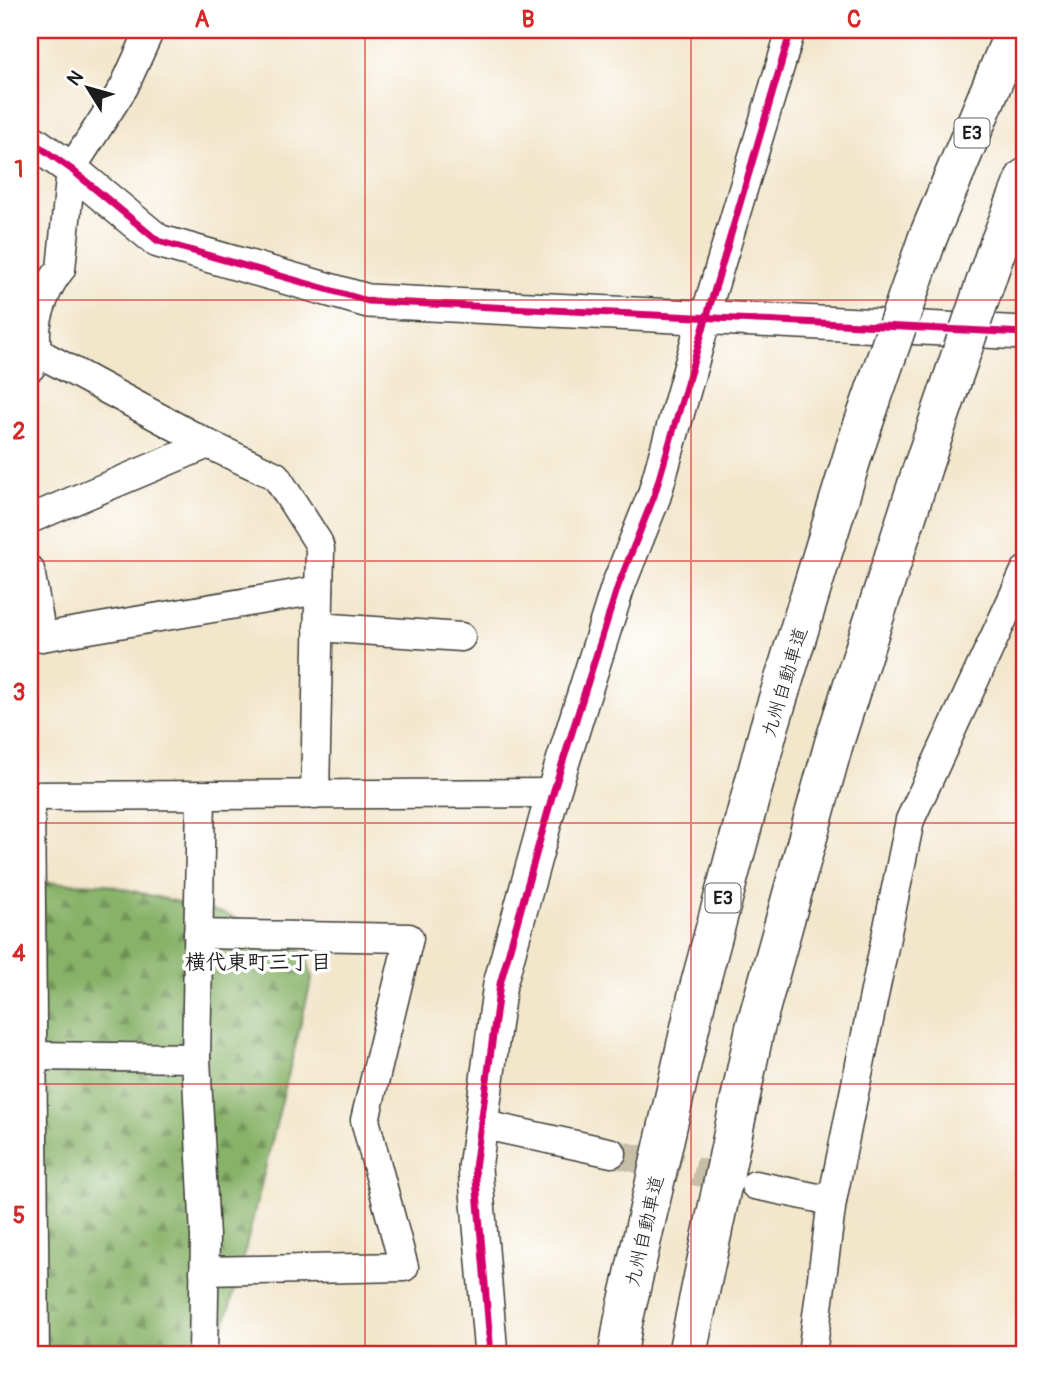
<svg xmlns="http://www.w3.org/2000/svg" width="1055" height="1384" font-family="Pangolin,'Klee One',sans-serif">
<style>
.forest{fill:url(#forest-firs);stroke:#526742;stroke-width:2}
.lines{fill:none;stroke-linecap:round;stroke-linejoin:round}
.minor-tunnel{stroke:#c7bea8;stroke-width:28;stroke-dasharray:28 14;stroke-linecap:butt}
.minor-casing{stroke:#3c3a36;stroke-width:31}
.tertiary-casing{stroke:#3c3a36;stroke-width:36}
.motorway-casing{stroke:#3c3a36;stroke-width:41}
.minor{stroke:#fff;stroke-width:28}
.tertiary{stroke:#fff;stroke-width:33}
.motorway{stroke:#fff;stroke-width:38}
.motorway-bridge-casing{stroke:#3c3a36;stroke-width:41;stroke-linecap:butt}
.motorway-bridge{stroke:#fff;stroke-width:38}
.cycleway-casing{stroke:#fff;stroke-width:11}
.cycleway{stroke:#d6006c;stroke-width:7}
.grid{fill:none;stroke:#d62828;stroke-width:2;stroke-opacity:0.55}
.labels{text-anchor:middle;stroke-width:7;stroke-linejoin:round;paint-order:stroke}
.shield{fill:#fff;stroke:#606060;stroke-width:2}
.shield-label{font-size:18px;font-weight:bold;fill:#1c1c1c}
.street-label{font-size:19px;fill:#1c1c1c;stroke:#fff}
.neighbourhood-label{font-size:21px;font-weight:bold;fill:#1c1c1c;stroke:#fff}
.neatline{fill:none;stroke:#d62828;stroke-width:2.5}
.grid-label{font-size:23px;text-anchor:middle;font-weight:bold;fill:#d62828}
</style>
<defs>
<pattern id="forest-firs" width="22" height="20" patternUnits="userSpaceOnUse" patternTransform="scale(1.75)"><rect width="22" height="20" fill="#87b268"/><path d="M5 1l3.5 6h-7zM16 11l3.5 6h-7z" fill="#6e9055"/></pattern>
</defs>
<rect width="100%" height="100%" fill="#fff"/>
<filter id="ink" filterUnits="userSpaceOnUse"><feTurbulence type="fractalNoise" baseFrequency=".0143" numOctaves="2"/><feDisplacementMap in="SourceGraphic" scale="14" xChannelSelector="R" yChannelSelector="G"/><feConvolveMatrix kernelMatrix="1 2 1 2 8 2 1 2 1" color-interpolation-filters="sRGB"/></filter>
<filter id="wash" filterUnits="userSpaceOnUse"><feTurbulence type="fractalNoise" baseFrequency=".00686" numOctaves="4" result="noise"/><feDisplacementMap in="SourceGraphic" scale="28" xChannelSelector="R" yChannelSelector="G"/><feGaussianBlur stdDeviation="1.57" result="paint"/><feColorMatrix in="noise" values="0 0 0 0 0 0 0 0 0 0 0 0 0 0 0 0 0 1.4 0 .05"/><feComposite in="paint" operator="in"/></filter>
<g filter="url(#wash)">
<rect width="100%" height="100%" fill="#f2e6cb"/>
<!-- forest -->
<path class="forest" d="M30,882l74,2 118,29 70,27 14,16 6,22 -75,305 -22,71h-185z"/>
</g>
<g filter="url(#ink)">
<g class="lines">
<!-- minor-tunnel -->
<path class="minor-tunnel" d="M612,1153l131,29"/>
<defs>
<g id="minor">
<path d="M704,319l87,-289"/>
<path d="M39,353l169,91 68,32 42,66 2,7 -5,246"/>
<path d="M31,367c9,-18 5,-14 5,-31 -1,-19 12,-53 25,-67l10,-100 53,-82 26,-57"/>
<path d="M30,519l178,-75"/>
<path d="M30,570l12,67 277,-47"/>
<path d="M318,627l143,10"/>
<path d="M30,796l5,558"/>
<path d="M30,796l523,-3"/>
<path d="M201,796l-5,262 9,179 -2,117"/>
<path d="M198,934l211,4 -44,182 39,147 -200,4"/>
<path d="M30,1056l166,2"/>
<path d="M480,1124l132,29"/>
<path d="M755,1185l77,16"/>
<path d="M812,1354l20,-153 78,-381 115,-249"/>
</g>
<g id="tertiary">
<path d="M30,140l41,29 87,72 210,60 657,32"/>
<path d="M491,1354l-16,-186 25,-184 53,-191 65,-207 36,-90 50,-177"/>
</g>
<g id="motorway">
<path d="M928,237l87,-207"/>
<path d="M995,254l30,-76"/>
<path d="M618,1354l5,-31 76,-335 70,-260 86,-280"/>
<path d="M687,1354l68,-326 79,-285 89,-277"/>
</g>
</defs>
<!-- minor casing -->
<use href="#minor" class="minor-casing"/>
<!-- tertiary casing -->
<use href="#tertiary" class="tertiary-casing"/>
<!-- motorway casing -->
<use href="#motorway" class="motorway-casing"/>
<!-- minor -->
<use href="#minor" class="minor"/>
<!-- tertiary -->
<use href="#tertiary" class="tertiary"/>
<!-- motorway -->
<use href="#motorway" class="motorway"/>
<defs>
<g id="motorway-bridge">
<path d="M855,448l73,-211"/>
<path d="M923,466l72,-212"/>
</g>
</defs>
<!-- motorway-bridge casing -->
<use href="#motorway-bridge" class="motorway-bridge-casing"/>
<!-- motorway-bridge -->
<use href="#motorway-bridge" class="motorway-bridge"/>
<defs>
<g id="cycleway">
<path d="M30,140l41,29 87,72 210,60 657,32"/>
<path d="M491,1354l-16,-186 25,-184 53,-191 65,-207 36,-90 137,-466"/>
</g>
</defs>
<!-- cycleway casing -->
<use href="#cycleway" class="cycleway-casing"/>
<!-- cycleway -->
<use href="#cycleway" class="cycleway"/>
</g>
</g>
<!-- grid -->
<path class="grid" d="M365,30v1324M691,30v1324M30,300h995M30,561h995M30,823h995M30,1084h995"/>
<g class="labels">
<!-- shield labels -->
<g class="shield">
<rect x="954.5" y="118.5" width="35" height="29" rx="5"/>
<rect x="705.5" y="883.5" width="35" height="29" rx="5"/>
</g>
<g class="shield-label">
<text x="972" y="139">E3</text>
<text x="723" y="904">E3</text>
</g>
<!-- street labels -->
<g class="street-label">
<text transform="translate(784 682) rotate(-73)" y="7">九州自動車道</text>
<text transform="translate(644 1231) rotate(-77)" y="7">九州自動車道</text>
</g>
<!-- neighbourhood labels -->
<g class="neighbourhood-label">
<text x="258" y="969">横代東町三丁目</text>
</g>
</g>
<!-- margin -->
<rect width="1055" height="1384" fill="none" stroke="#fff" stroke-width="77"/>
<!-- north arrow -->
<g transform="translate(88 88) rotate(307)" stroke="#ffffff" stroke-width="5" paint-order="stroke">
<path d="M0-5L12 26L0 18L-12 26Z" fill="#1c1c1c"/>
<text y="-10" font-size="19" font-weight="bold" text-anchor="middle" fill="#1c1c1c">N</text>
</g>
<rect x="38" y="38" width="978" height="1308" class="neatline"/>
<g class="grid-label">
<text x="202" y="27">A</text>
<text x="528" y="27">B</text>
<text x="854" y="27">C</text>
<text x="19" y="177">1</text>
<text x="19" y="439">2</text>
<text x="19" y="700">3</text>
<text x="19" y="961">4</text>
<text x="19" y="1223">5</text>
</g>
</svg>
